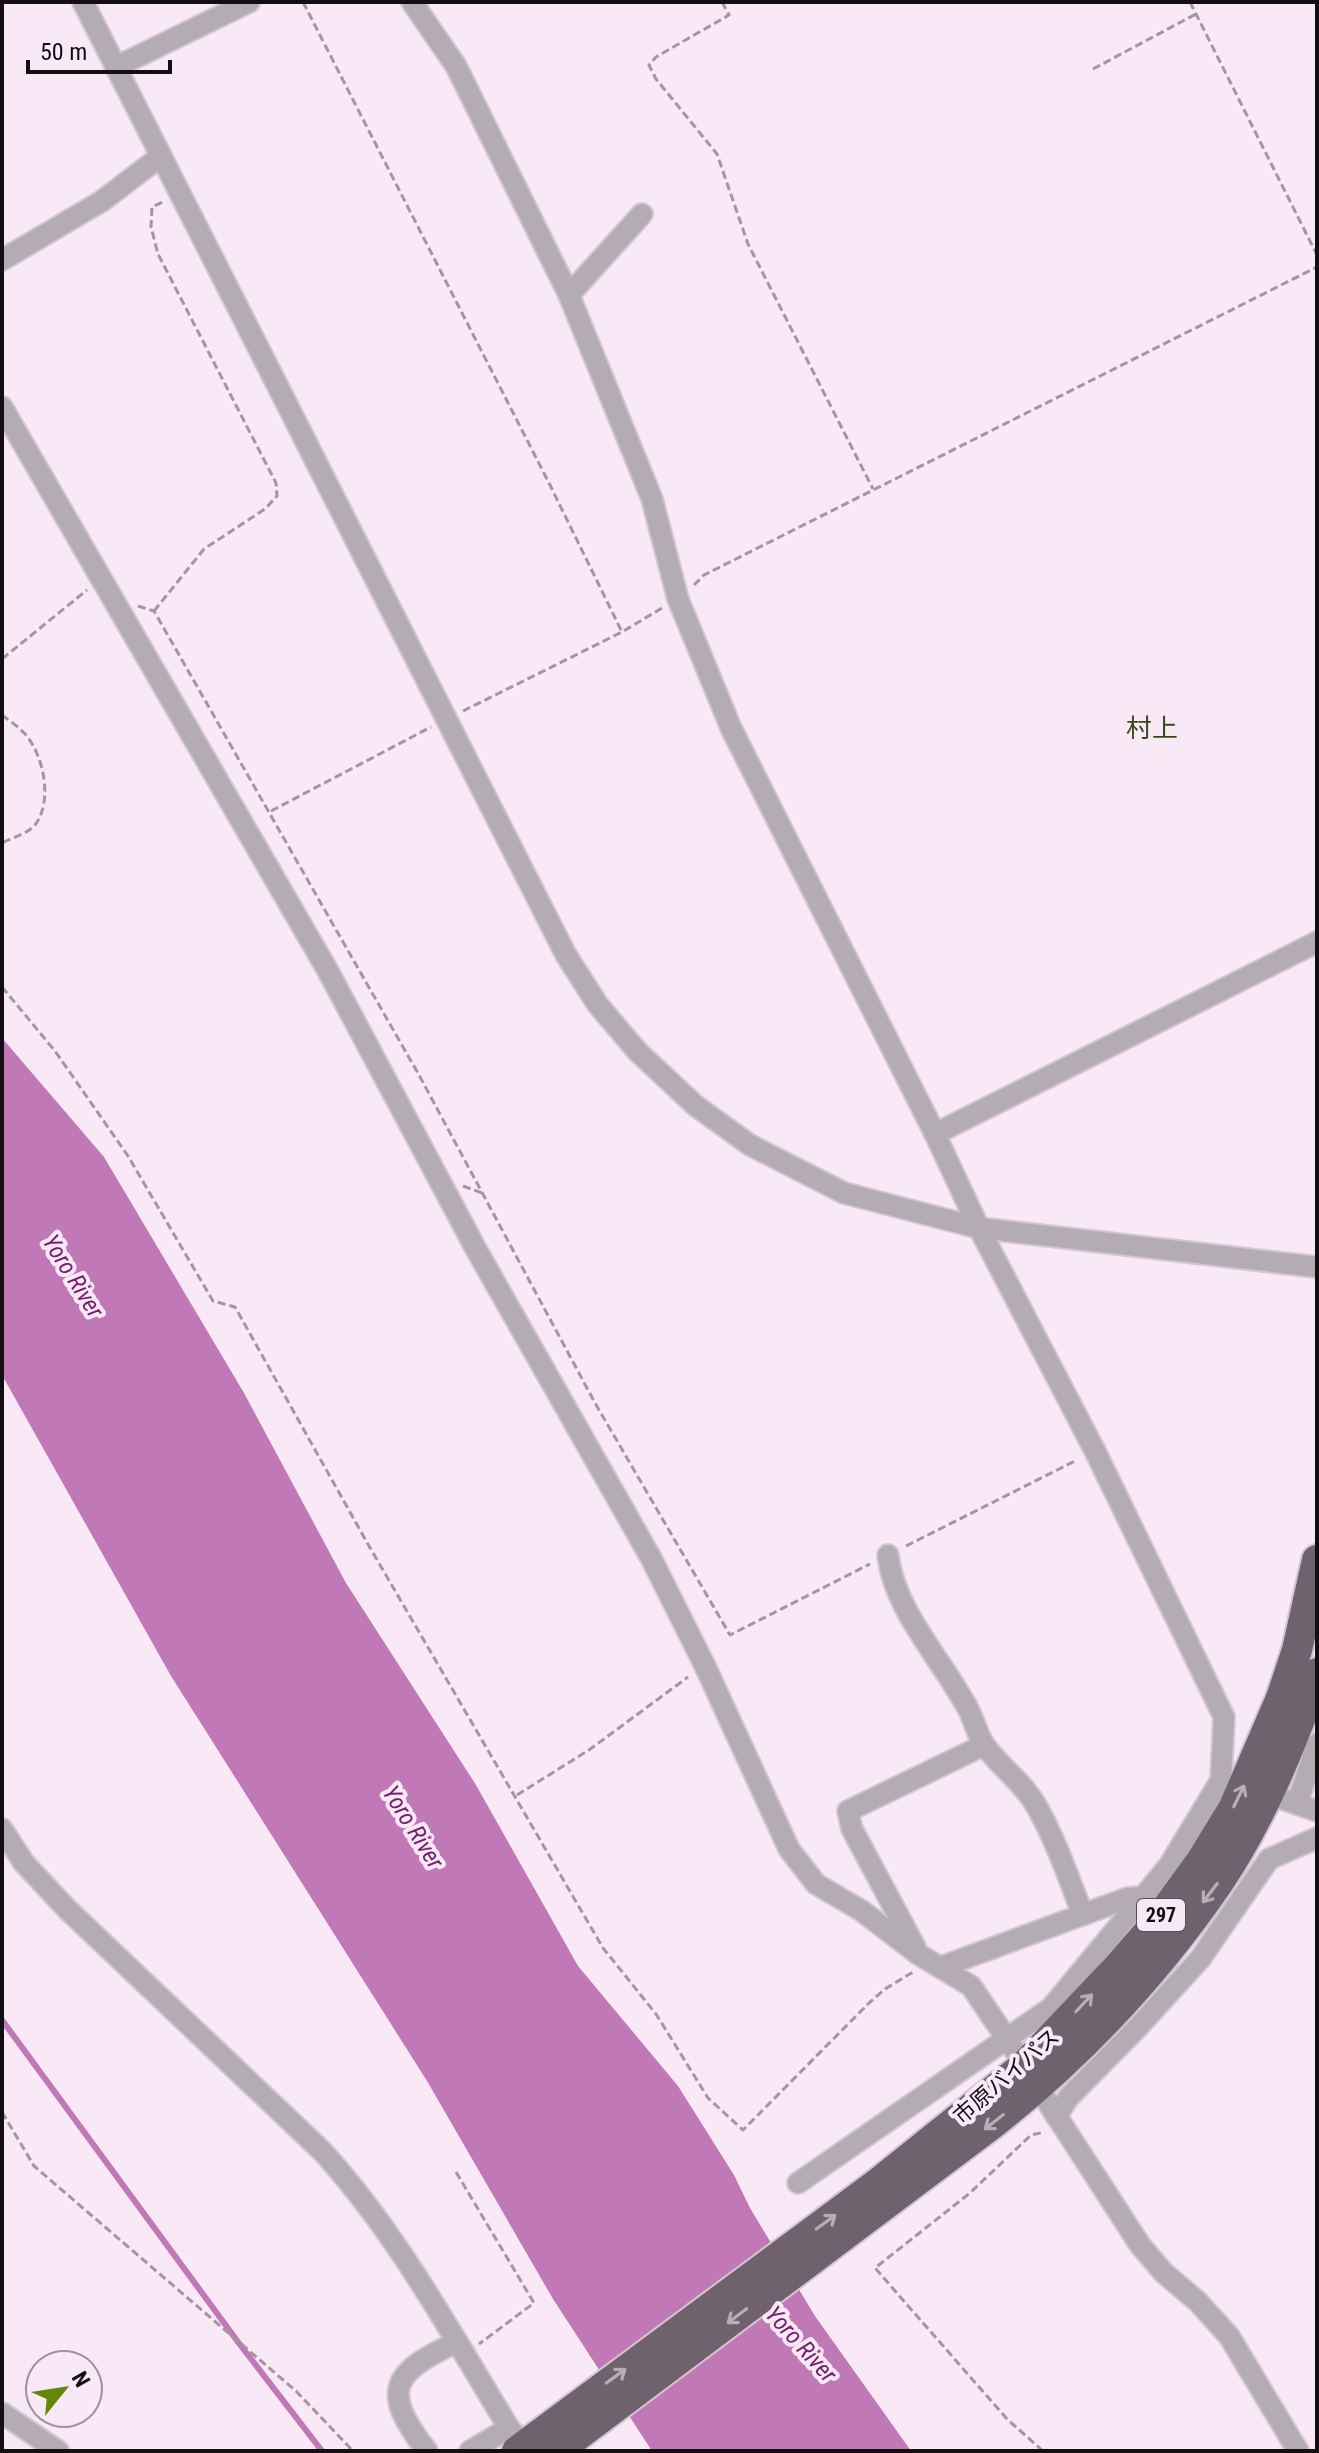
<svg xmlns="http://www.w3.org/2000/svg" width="1319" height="2453" font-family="'Roboto Condensed','Noto Sans JP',sans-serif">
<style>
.water{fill:#c079b6}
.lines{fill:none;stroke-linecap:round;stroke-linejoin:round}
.stream{stroke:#c079b6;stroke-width:6}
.minor-casing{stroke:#d4c5d2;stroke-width:24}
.highway-casing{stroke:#d4c5d2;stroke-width:34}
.path{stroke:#a296a0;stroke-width:3;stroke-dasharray:8 4;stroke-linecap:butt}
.minor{stroke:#b3acb2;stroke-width:20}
.highway{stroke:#70626d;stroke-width:30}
.oneway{stroke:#bbacb8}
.labels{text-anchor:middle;stroke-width:8;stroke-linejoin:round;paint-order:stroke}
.shield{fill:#f9e8f6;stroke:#584f56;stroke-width:2}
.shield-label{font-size:20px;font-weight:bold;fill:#130e12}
.street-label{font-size:22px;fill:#130e12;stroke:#f9e8f6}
.water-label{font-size:24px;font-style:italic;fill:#741f6c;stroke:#f9e8f6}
.quarter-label{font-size:26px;fill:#374a15;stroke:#f9e8f6}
</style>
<rect width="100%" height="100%" fill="#f9e8f6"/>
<!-- water -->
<path class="water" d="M2,1038l102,119 140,236 102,190 130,202 102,181 100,120 56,89 16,33 65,108 96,135h-259l-99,-152 -126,-218 -256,-405 -169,-301z"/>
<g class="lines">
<!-- stream -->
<path class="stream" d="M2,2020l236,322 84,109"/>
<defs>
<g id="minor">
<path d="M83,2l483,953 32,50 40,47 58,54 54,39 94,48 135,35 338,39"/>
<path d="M412,2l44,64 113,229 83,204 26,100 53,129 204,406 44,94 116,223 129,266 -3,63 -52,86 -118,142 -253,175"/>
<path d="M116,67l133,-65"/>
<path d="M2,260l100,-59 59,-45"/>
<path d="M569,295l73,-81"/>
<path d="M2,407l326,564 149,280 174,307 54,108 84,183 27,35 46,27 56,43 53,32 44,65"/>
<path d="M935,1134l382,-192"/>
<path d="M888,1555c6,55 54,105 79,152 7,12 10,28 18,39 16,22 39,37 52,61 19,34 32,72 46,108"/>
<path d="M1268,1794l49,17"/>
<path d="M1297,1804l20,-60"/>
<path d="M2,1829l22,34 43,46 256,243c75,83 128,181 186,276l15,17"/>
<path d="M915,1947l-63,-118 -4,-18 136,-66"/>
<path d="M941,1967l187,-69 15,-1"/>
<path d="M1032,2078l108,167 23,27 35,30 31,34 69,115"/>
<path d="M1056,2116l13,-19 69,-70 62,-68 69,-100 48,-21"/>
<path d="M2,2413l56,38"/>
<path d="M427,2451c-48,-61 -34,-79 30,-109"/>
<path d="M470,2451l39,-23"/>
</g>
<g id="highway">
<path d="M517,2451l361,-268 146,-117 93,-98 39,-45 45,-62 33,-54 47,-109 16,-48 20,-90"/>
<path d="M557,2451l434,-326c88,-69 165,-151 228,-243 43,-64 73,-138 98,-209"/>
</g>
</defs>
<!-- minor casing -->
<use href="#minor" class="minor-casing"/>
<!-- highway casing -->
<use href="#highway" class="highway-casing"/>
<!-- path -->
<g class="path">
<path d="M303,2l246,481 73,149"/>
<path d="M722,2l7,13 -73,42 -7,8 7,14 61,75 31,90 125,245"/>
<path d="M1190,2l127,253"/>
<path d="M1093,69l103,-55"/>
<path d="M694,585l10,-10 613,-308"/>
<path d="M138,606l16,5 265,464 176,328 135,232 140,-71"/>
<path d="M154,611l50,-62 61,-40 12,-13 -1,-13 -118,-229 -7,-27 1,-20 11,-5"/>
<path d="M2,659l85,-69"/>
<path d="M463,711l159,-79 40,-24"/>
<path d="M2,715c8,6 18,13 24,20 18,22 27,66 9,90 -6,8 -24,13 -33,18"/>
<path d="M271,811l160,-84"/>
<path d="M2,987l53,64 73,105 85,145 22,6 134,239 234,402 53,66 52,84 35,32 126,-127 16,-14 28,-17"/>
<path d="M463,1186l19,7"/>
<path d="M906,1546l171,-86"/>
<path d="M517,1795l72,-45 99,-73"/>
<path d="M2,2112l32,54 262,225 57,60"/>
<path d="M456,2172l78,131 -55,41"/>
<path d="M1043,2451l-36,-32 -132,-151 95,-75 61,-58 14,-3"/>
</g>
<!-- minor -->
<use href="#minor" class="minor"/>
<!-- highway -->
<use href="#highway" class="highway"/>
</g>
<!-- one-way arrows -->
<defs><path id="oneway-shaft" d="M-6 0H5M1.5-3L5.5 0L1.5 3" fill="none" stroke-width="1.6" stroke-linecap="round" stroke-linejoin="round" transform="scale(2)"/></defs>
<g class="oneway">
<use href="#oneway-shaft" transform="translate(1239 1796) rotate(-64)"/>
<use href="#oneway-shaft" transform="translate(1210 1893) rotate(127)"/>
<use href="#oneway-shaft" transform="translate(1084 2003) rotate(-47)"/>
<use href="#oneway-shaft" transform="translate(994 2122) rotate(142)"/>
<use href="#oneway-shaft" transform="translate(826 2222) rotate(-36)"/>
<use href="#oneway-shaft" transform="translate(737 2316) rotate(143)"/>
<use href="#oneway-shaft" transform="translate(616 2376) rotate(-36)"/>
</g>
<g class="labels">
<!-- shield labels -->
<rect class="shield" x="1137" y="1899" width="48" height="32" rx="6"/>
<g class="shield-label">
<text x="1161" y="1922">297</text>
</g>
<!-- street labels -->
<g class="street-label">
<text transform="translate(1006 2076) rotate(-41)" y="8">市原バイパス</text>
</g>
<!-- water labels -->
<g class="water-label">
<text transform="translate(73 1276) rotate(58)" y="8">Yoro River</text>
<text transform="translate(413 1827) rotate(58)" y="8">Yoro River</text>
<text transform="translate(801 2344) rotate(48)" y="8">Yoro River</text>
</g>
<!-- quarter labels -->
<g class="quarter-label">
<text x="1152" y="737">村上</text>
</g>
</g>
<!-- border -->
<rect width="1319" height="2453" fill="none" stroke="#130e12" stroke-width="8"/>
<!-- north arrow -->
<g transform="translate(64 2389) rotate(60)"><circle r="38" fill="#f9e8f6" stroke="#9d919b" stroke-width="2"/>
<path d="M0-6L14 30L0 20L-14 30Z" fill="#638709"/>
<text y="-12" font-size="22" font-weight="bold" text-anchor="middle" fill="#130e12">N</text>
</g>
<!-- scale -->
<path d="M28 60v12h142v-12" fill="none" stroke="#130e12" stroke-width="4"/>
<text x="40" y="60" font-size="24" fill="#130e12" stroke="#f9e8f6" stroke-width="6" paint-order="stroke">50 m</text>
</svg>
